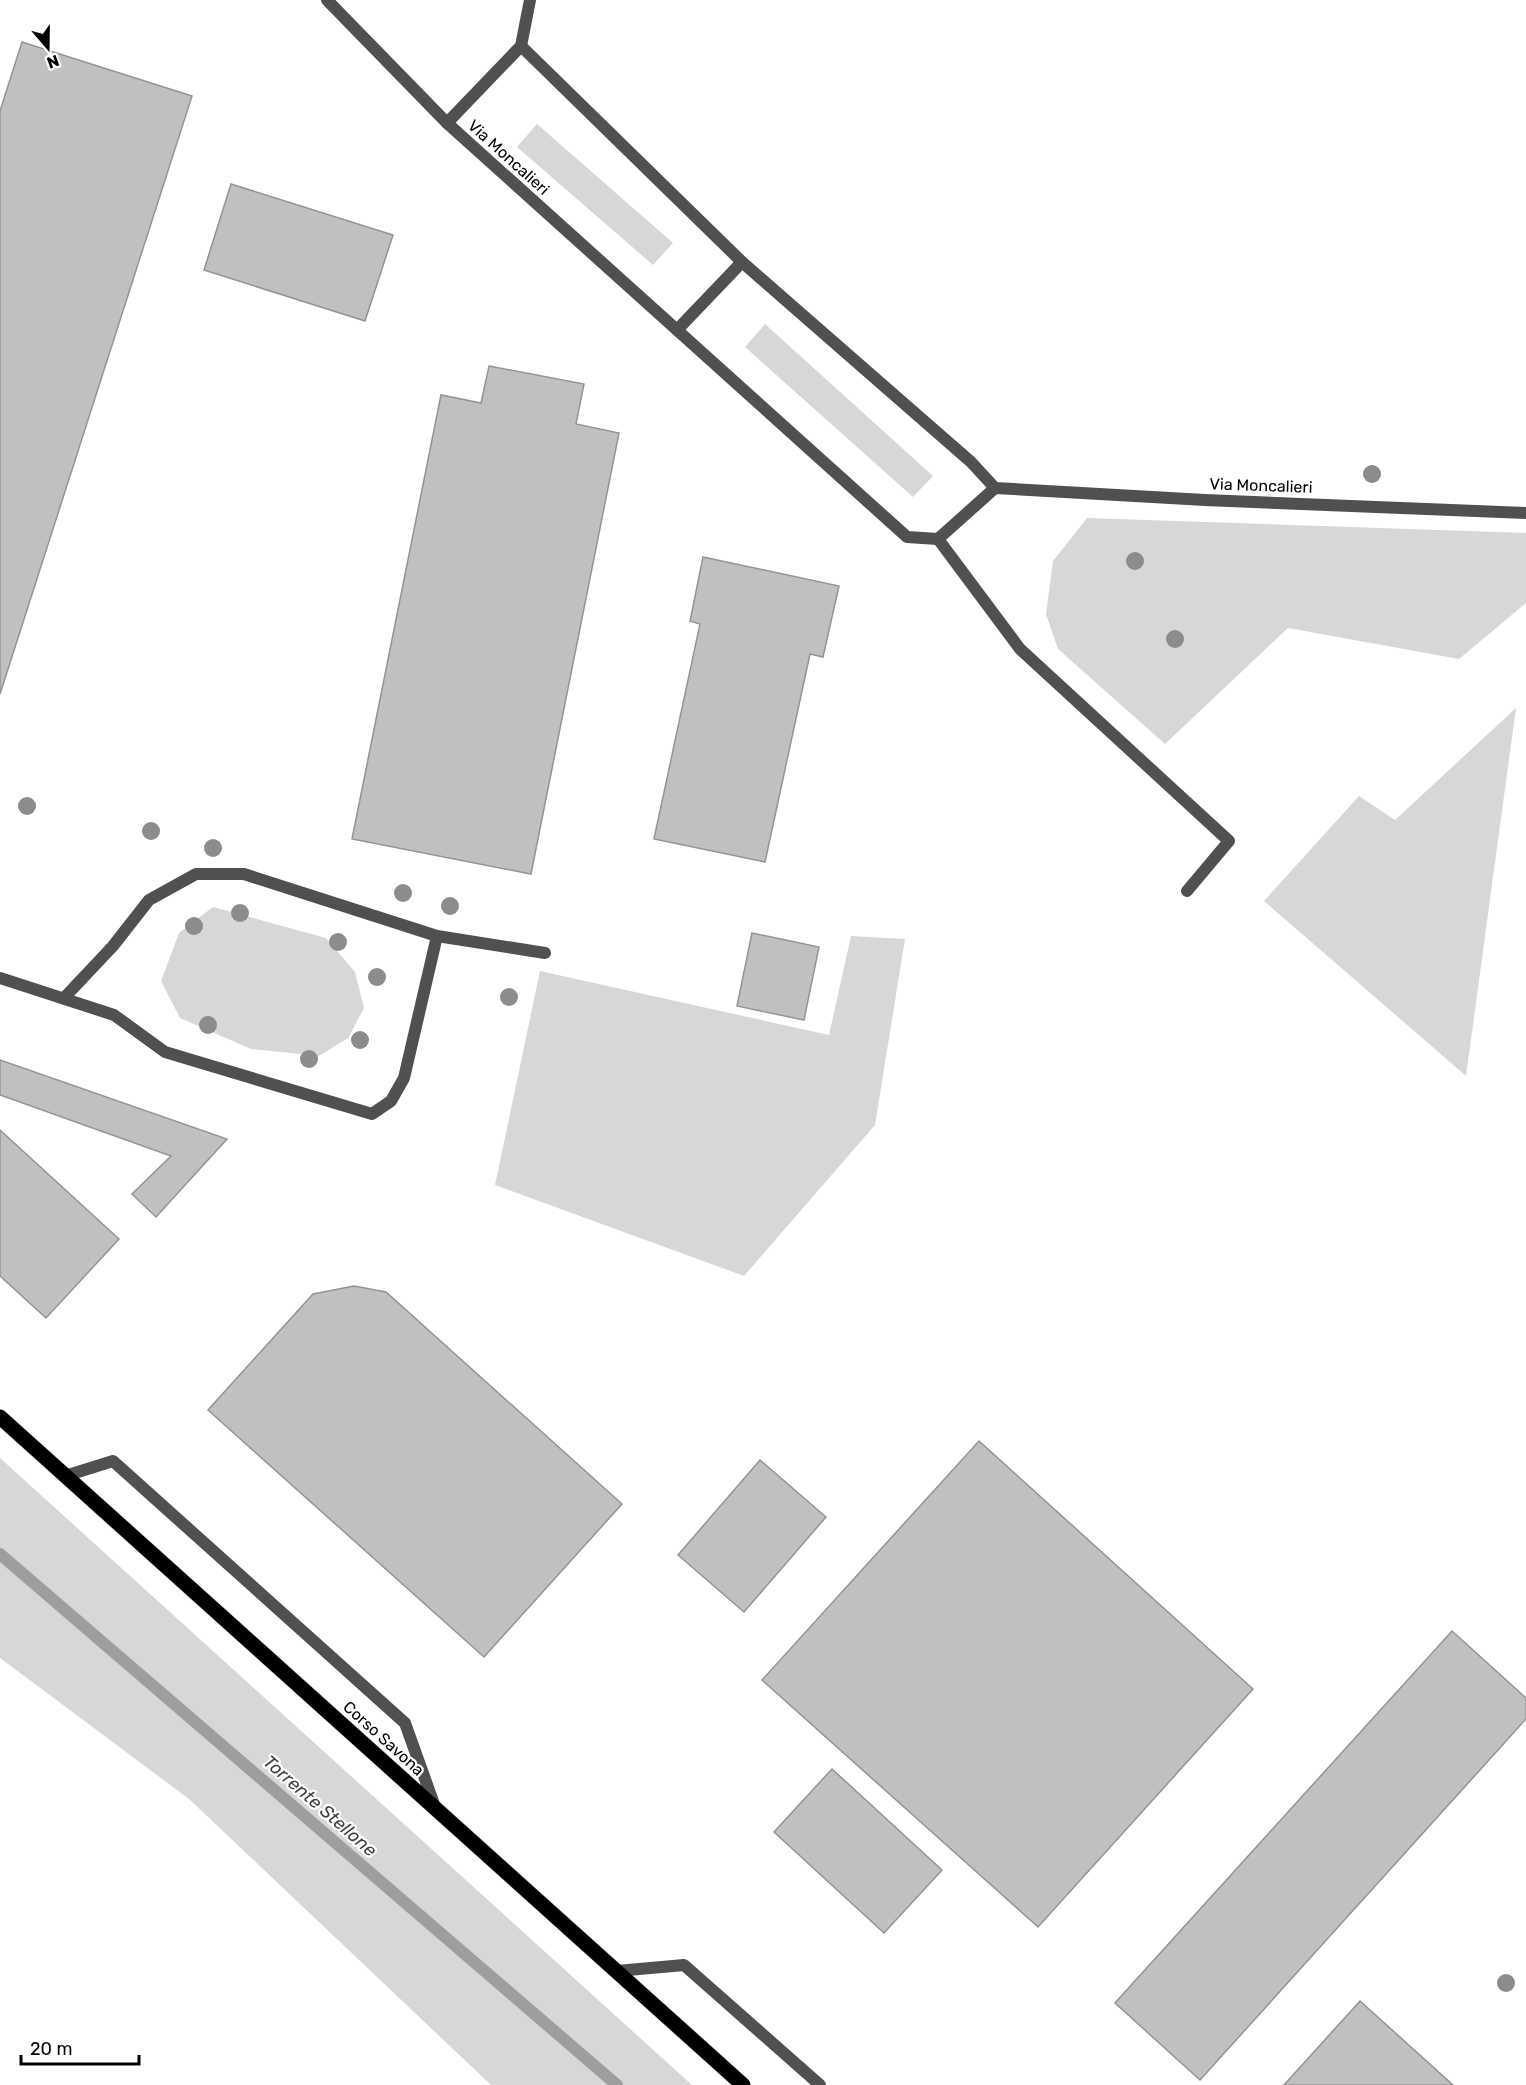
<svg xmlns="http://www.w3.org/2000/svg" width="1526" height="2085" font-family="Rubik,sans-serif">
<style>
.green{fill:#d7d7d7}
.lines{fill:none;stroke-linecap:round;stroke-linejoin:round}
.stream{stroke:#9e9e9e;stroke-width:12}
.building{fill:#c0c0c0;stroke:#949494;stroke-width:1.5}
.primary-casing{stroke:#dbdbdb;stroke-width:16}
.service{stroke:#505050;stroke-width:12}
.minor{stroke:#505050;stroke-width:12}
.primary{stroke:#000;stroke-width:15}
.tree{fill:#8c8c8c}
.labels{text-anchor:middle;stroke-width:4.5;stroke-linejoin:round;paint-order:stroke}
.street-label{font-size:16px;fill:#000;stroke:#fff}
.water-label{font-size:18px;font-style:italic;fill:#3f3f3f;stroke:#fff}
</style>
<rect width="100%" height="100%" fill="#fff"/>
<!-- green -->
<g class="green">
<path d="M537,124l136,119 -20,22 -136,-118z"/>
<path d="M765,324l168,152 -20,21 -168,-150z"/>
<path d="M1087,518l439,15v70l-67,56 -171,-31 -123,116 -107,-95 -12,-35 7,-53z"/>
<path d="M1516,708l-50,368 -202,-175 95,-105 36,24z"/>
<path d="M213,907l113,31 29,34 9,36 -16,30 -29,18 -68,-7 -71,-31 -19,-37 18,-48z"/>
<path d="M851,936l54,3 -30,186 -131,151 -249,-91 45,-214 289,64z"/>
<path d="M0,1458l692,627h-201l-302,-286 -189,-141z"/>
</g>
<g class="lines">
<!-- stream -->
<path class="stream" d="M0,1554l617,531"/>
</g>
<!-- building -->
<g class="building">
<path d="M22,42l170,54 -192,598v-583z"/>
<path d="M231,184l162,51 -28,86 -161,-51z"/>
<path d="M489,366l95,18 -8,40 43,9 -88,441 -179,-35 89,-444 40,8z"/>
<path d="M703,557l136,29 -16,71 -13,-3 -45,208 -111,-23 46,-215 -10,-3z"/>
<path d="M752,933l67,14 -15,73 -67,-14z"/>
<path d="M0,1060l227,79 -71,78 -24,-23 39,-38 -171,-61z"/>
<path d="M0,1130l119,109 -73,79 -46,-42z"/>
<path d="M354,1286l32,6 236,212 -138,153 -276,-247 105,-116z"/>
<path d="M979,1441l274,248 -215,238 -276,-247z"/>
<path d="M760,1460l66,57 -82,95 -66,-57z"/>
<path d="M1452,1631l74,67v21l-326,361 -85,-77z"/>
<path d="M832,1769l110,101 -58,63 -110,-101z"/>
<path d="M1360,2001l93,84h-169z"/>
</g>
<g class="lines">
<defs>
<path id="primary" d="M0,1417l743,668"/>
</defs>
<!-- primary casing -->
<use href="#primary" class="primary-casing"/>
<!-- service -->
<g class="service">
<path d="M938,539l82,110 209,192 -42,50"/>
<path d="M0,978l114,37 51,37 207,62 19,-13 13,-23 33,-142"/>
<path d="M64,998l49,-52 36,-46 47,-26h48l193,62 108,17"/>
<path d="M65,1476l48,-15 292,262 30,84"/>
<path d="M617,1971l67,-6 136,120"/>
</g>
<!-- minor -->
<g class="minor">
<path d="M327,0l120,123 460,414 31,2 57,-51"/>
<path d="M521,46l221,216 229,200 24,26 210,12 321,13"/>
<path d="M447,123l74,-77 9,-46"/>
<path d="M677,330l65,-68"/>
</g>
<!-- primary -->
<use href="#primary" class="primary"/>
</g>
<!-- trees -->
<g class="tree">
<circle cx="1372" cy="474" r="9"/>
<circle cx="1135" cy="561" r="9"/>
<circle cx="1175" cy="639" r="9"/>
<circle cx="27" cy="806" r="9"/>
<circle cx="151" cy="831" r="9"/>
<circle cx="213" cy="848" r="9"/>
<circle cx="403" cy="893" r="9"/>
<circle cx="450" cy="906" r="9"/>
<circle cx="240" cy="913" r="9"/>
<circle cx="194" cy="926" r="9"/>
<circle cx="338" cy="942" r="9"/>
<circle cx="377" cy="977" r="9"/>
<circle cx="509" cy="997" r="9"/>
<circle cx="208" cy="1025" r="9"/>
<circle cx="360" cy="1040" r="9"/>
<circle cx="309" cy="1059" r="9"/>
<circle cx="1506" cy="1983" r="9"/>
</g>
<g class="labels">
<!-- street labels -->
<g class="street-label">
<text transform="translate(509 157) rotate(42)" y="6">Via Moncalieri</text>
<text transform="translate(1261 485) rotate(2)" y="6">Via Moncalieri</text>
<text transform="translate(384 1738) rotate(42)" y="6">Corso Savona</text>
</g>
<!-- water labels -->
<g class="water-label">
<text transform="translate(320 1806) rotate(41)" y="6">Torrente Stellone</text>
</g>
</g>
<!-- north arrow -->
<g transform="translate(48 48) rotate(160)" stroke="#ffffff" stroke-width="4.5" paint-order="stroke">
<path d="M0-4.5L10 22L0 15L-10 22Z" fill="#000000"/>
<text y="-9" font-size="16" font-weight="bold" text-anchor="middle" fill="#000000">N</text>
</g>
<!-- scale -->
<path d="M21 2055v9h118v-9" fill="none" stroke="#000000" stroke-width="3"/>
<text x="30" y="2055" font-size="18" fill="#000000" stroke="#ffffff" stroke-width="4.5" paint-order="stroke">20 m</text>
</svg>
